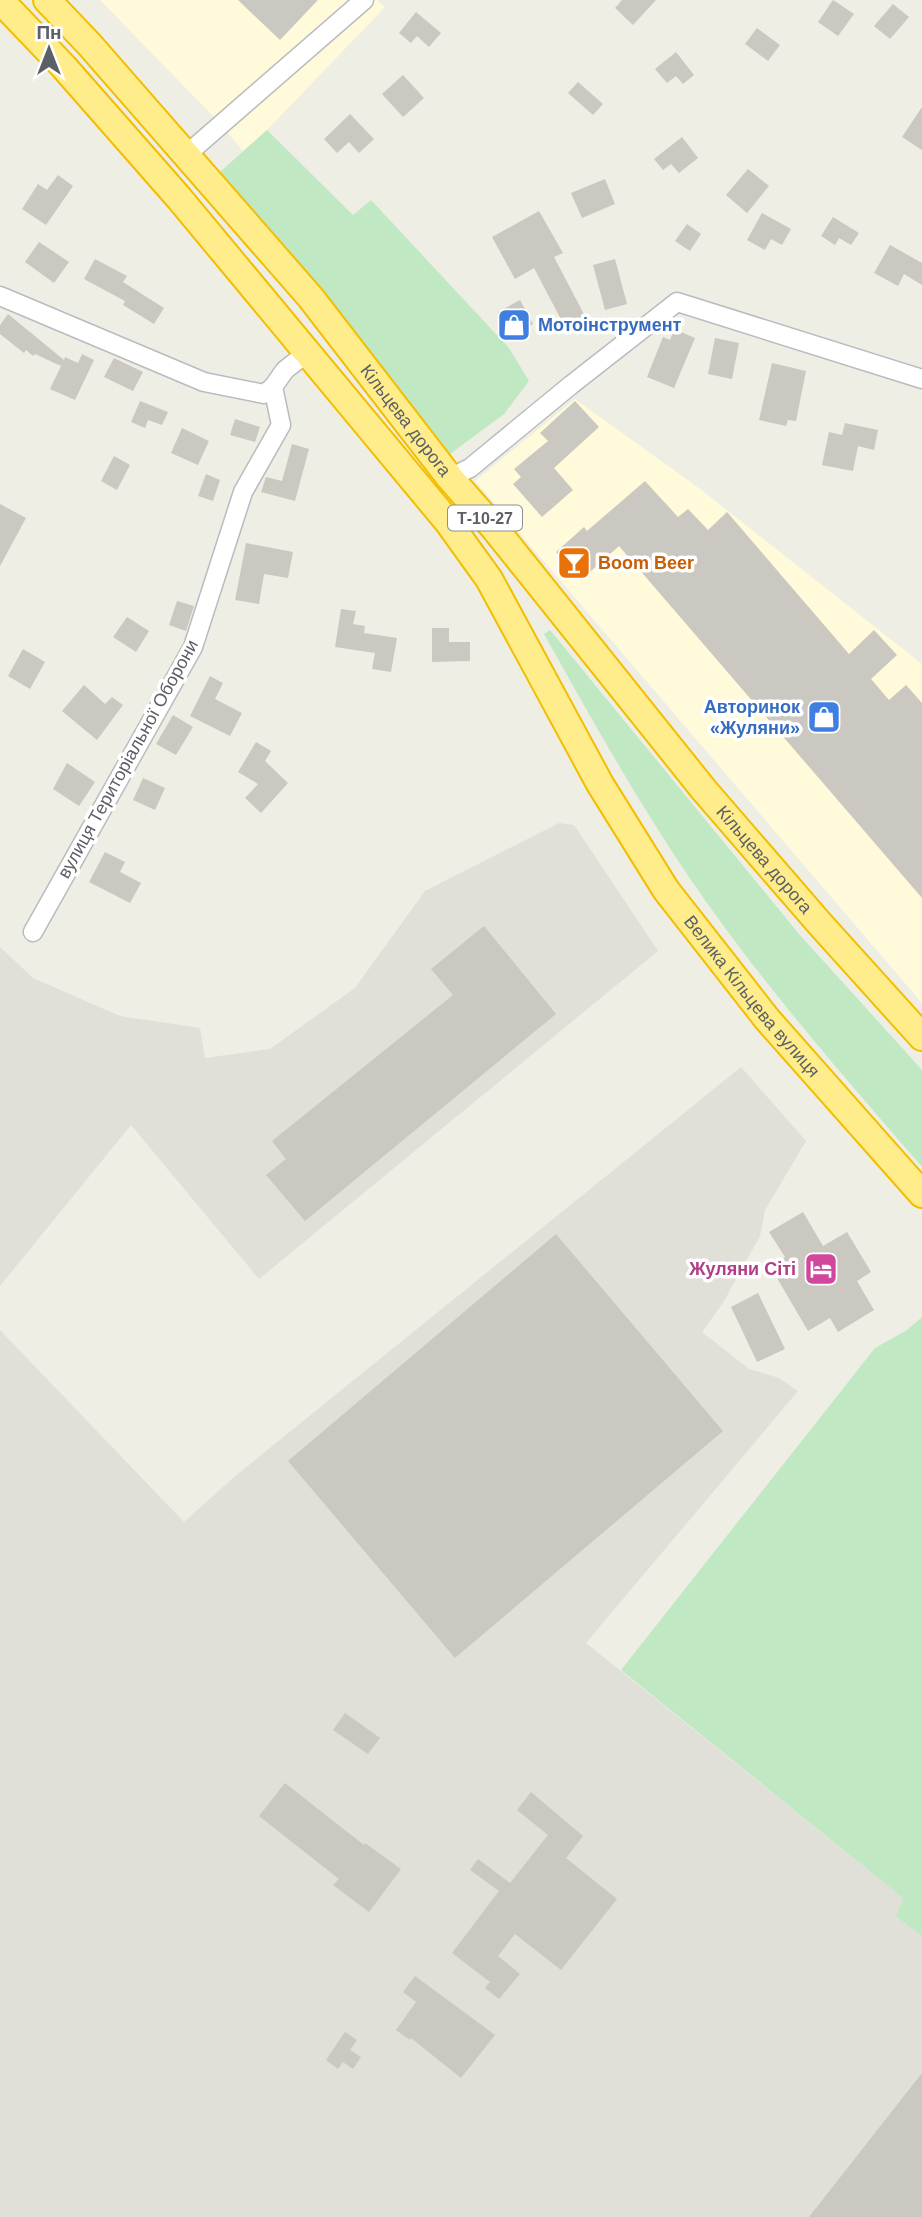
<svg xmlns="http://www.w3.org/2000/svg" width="922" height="2217" font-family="Helvetica,sans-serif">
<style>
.commercial{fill:#fffad9}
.industrial{fill:#e0dfd8}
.green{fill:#bfe8c3}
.building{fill:#cac8c1}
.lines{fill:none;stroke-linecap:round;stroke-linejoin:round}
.minor-casing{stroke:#b9bbc0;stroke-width:21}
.highway-casing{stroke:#f3be00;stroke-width:30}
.minor{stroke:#fff;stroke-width:18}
.highway{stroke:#ffec8b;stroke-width:26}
.labels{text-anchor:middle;stroke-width:7;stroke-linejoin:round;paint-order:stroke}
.shield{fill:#fff;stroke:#8d8f93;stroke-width:2}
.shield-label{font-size:16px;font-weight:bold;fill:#5c5f65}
.shop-label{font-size:18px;font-weight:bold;fill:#366cbe;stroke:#fff;text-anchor:start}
.street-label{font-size:18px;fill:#5c5f65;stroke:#fff}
.food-label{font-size:18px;font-weight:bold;fill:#c56008;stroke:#fff;text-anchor:start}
.hotel-label{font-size:18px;font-weight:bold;fill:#b23c85;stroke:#fff;text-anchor:end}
</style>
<rect width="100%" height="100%" fill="#efeee4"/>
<!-- commercial -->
<g class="commercial">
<path d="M100,0h277l8,7 -118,123 -24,21 -27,-32z"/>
<path d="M575,399l125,90 222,175v339l-447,-522z"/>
</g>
<!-- industrial -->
<g class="industrial">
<path d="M559,823l15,2 84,126 -399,328 -128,-154 -131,161v-339l33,31 87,38 80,12 5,30 65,-9 85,-61 70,-97z"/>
<path d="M741,1067l65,74 -41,69 -5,26 -37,67 -21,29 47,37 30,9 19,13 -212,252 317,255 -6,18 25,20v281h-922v-887l184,192 50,-45z"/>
</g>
<!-- green -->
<g class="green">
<path d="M267,130l86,85 18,-15 138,148 20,33 -25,33 -54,40 -127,-162 -103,-120z"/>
<path d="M550,630l249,304 123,136v97c-81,-94 -164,-188 -233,-290 -53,-78 -99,-161 -145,-243z"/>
<path d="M922,1317v619l-26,-20 7,-18 -282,-228 254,-322 32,-18z"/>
</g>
<!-- building -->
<g class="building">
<path d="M238,0h80l-38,40z"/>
<path d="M622,0h34l-23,25 -18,-17z"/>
<path d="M833,0l21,14 -16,22 -20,-14z"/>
<path d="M893,4l16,13 -19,22 -16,-13z"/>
<path d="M416,12l25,21 -12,14 -12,-11 -6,7 -12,-10z"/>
<path d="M757,28l23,17 -12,16 -23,-17z"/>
<path d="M676,52l18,23 -11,9 -7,-8 -9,7 -12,-14z"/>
<path d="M403,75l21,23 -21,19 -21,-23z"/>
<path d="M578,82l25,22 -10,11 -25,-22z"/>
<path d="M922,107v43l-20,-13z"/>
<path d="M350,114l24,25 -15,14 -10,-11 -12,11 -13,-14z"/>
<path d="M682,137l16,21 -19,15 -8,-9 -8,6 -9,-11z"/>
<path d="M748,169l21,17 -22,27 -21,-18z"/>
<path d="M58,175l15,11 -27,39 -24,-16 16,-25 9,6z"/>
<path d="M605,179l10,25 -33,14 -11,-25z"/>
<path d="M539,211l24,42 -9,4 32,61 -20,11 -32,-61 -19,11 -23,-42z"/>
<path d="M762,213l29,16 -9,16 -11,-6 -6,11 -18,-10z"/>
<path d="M833,217l26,16 -8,12 -12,-7 -4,7 -14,-9z"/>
<path d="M687,224l14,10 -11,17 -15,-10z"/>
<path d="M39,242l30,20 -15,21 -29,-21z"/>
<path d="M890,245l32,18v22l-18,-11 -6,12 -24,-13z"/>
<path d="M95,259l32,17 -4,6 41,26 -10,16 -31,-19 2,-4 -41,-22z"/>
<path d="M615,259l12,45 -22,6 -12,-45z"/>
<path d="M520,300l13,24 -22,12 -13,-24z"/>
<path d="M8,314l56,46 1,-3 13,6 4,-9 12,6 -19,40 -25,-11 11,-23 -26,-12 -2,2 -7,-6 -2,3 -24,-19v-9z"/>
<path d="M674,329l21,9 -21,50 -27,-11 16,-40 7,3z"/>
<path d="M715,338l24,5 -7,36 -24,-5z"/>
<path d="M114,358l29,14 -10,19 -29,-14z"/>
<path d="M772,363l34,8 -10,50 -8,-1 -2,6 -27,-6z"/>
<path d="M140,401l28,11 -6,13 -14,-5 -3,8 -14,-6z"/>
<path d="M575,401l24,26 -45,41 19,22 -31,27 -29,-33 8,-7 -7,-8 34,-28 -8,-8z"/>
<path d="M235,419l25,8 -5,15 -25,-7z"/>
<path d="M845,423l33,7 -4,20 -16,-4 -5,25 -31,-6 7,-33 13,3z"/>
<path d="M182,428l27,13 -11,24 -27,-12z"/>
<path d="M292,444l17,5 -14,52 -34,-9 5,-15 16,4z"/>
<path d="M114,456l16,9 -13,25 -16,-9z"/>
<path d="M206,474l14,6 -7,21 -15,-5z"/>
<path d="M645,481l33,36 10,-8 20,21 19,-18 122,142 25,-24 23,25 -26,24 18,21 17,-15 16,18v195l-303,-352 -38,34 -25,-28 28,-25 3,4z"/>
<path d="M0,504l26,14 -26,48z"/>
<path d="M246,543l47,9 -5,26 -24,-4 -5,30 -24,-4z"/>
<path d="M177,601l17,5 -8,25 -17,-6z"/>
<path d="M341,609l15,2 -3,13 12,2 -1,7 33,5 -6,34 -19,-3 3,-16 -40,-6z"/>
<path d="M127,617l22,14 -13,21 -23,-15z"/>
<path d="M432,628h17v14h21v19l-38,1z"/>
<path d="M23,649l22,13 -15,27 -22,-13z"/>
<path d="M210,676l13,7 -8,16 27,14 -12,23 -40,-20z"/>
<path d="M84,685l21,19 7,-7 11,8 -26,35 -35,-29z"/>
<path d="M173,715l20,12 -17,28 -20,-11z"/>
<path d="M256,742l15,9 -6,10 23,22 -27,30 -16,-15 13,-14 -20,-12z"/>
<path d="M67,763l28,19 -16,24 -26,-17z"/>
<path d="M143,778l22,10 -10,22 -22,-10z"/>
<path d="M105,852l20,10 -5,10 21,11 -11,20 -41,-21z"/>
<path d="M484,926l72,88 -251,207 -39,-46 20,-16 -14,-18 181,-146 -22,-26z"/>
<path d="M803,1212l20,34 24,-14 24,40 -14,9 17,29 -36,22 -8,-14 -22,13 -38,-65 15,-9 -16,-25z"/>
<path d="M556,1234l167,197 -268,227 -167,-197z"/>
<path d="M758,1293l27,56 -28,13 -26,-55z"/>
<path d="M345,1713l35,25 -12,16 -35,-24z"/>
<path d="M285,1783l79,62 1,-2 36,26 -32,43 -36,-27 6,-6 -80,-63z"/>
<path d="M531,1792l52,44 -17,22 51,41 -56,71 -46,-36 -17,22 22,18 -21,25 -14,-11 5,-6 -38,-29 47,-62 -29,-21 8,-11 32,24 38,-48 -31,-25z"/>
<path d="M415,1976l80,59 -34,43 -50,-40 -1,2 -14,-10 20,-28 -13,-10z"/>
<path d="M345,2032l12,8 -7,10 11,7 -8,12 -10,-7 -5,7 -12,-9z"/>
<path d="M922,2073v144h-113z"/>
</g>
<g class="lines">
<defs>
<g id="minor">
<path d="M186,155l178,-155"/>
<path d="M0,296l204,86 60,12 9,-7 12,-17 23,-18"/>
<path d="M450,478l20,-10 101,-83 106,-83 245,77"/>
<path d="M33,932l160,-285 50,-155 38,-67 -8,-38"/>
</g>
<g id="highway">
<path id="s1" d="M0,0l64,67 115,131 269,324 41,57 111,205 66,106 101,129 155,175"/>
<path id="s2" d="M47,0l42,44 222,254 139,180 45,51 209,261 116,134 102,113"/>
</g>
</defs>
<!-- minor casing -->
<use href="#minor" class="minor-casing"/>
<!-- highway casing -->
<use href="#highway" class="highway-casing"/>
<!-- minor -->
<use href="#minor" class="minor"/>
<!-- highway -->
<use href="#highway" class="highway"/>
</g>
<!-- icons -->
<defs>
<symbol id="shop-square" viewBox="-11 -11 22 22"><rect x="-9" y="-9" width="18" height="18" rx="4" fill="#3f7fe0" stroke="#fff"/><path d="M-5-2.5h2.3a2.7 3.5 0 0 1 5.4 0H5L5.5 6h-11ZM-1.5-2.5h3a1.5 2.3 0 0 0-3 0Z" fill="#fff"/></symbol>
<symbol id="bar-square" viewBox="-11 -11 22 22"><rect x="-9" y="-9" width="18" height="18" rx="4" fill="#e8710a" stroke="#fff"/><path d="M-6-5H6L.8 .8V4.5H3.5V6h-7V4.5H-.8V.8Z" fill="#fff"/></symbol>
<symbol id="hotel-square" viewBox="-11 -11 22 22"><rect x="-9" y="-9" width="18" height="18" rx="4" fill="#d1479c" stroke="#fff"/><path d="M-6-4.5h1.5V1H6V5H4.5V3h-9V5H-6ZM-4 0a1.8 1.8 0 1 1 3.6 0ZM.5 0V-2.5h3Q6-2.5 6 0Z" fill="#fff"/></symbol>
</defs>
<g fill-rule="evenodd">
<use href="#shop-square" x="495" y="306" width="38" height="38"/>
<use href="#bar-square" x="555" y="544" width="38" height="38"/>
<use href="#shop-square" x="805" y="698" width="38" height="38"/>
<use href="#hotel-square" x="802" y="1250" width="38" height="38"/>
</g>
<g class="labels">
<!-- shield labels -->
<rect class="shield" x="448" y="505.5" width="74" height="25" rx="5"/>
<g class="shield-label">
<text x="485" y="524">Т-10-27</text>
</g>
<!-- shop labels -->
<g class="shop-label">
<text x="538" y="331">Мотоінструмент</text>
<text x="800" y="713" text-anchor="end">Авторинок<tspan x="800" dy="21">«Жуляни»</tspan></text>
</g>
<!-- street labels -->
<g class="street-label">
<text dy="6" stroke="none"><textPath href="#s2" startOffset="553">Кільцева дорога</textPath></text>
<text transform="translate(128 759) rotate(-61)" y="6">вулиця Територіальної Оборони</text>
<text dy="6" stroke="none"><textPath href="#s2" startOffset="1120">Кільцева дорога</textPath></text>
<text dy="6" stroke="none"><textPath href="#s1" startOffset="1253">Велика Кільцева вулиця</textPath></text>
</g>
<!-- food labels -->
<g class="food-label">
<text x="598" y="569">Boom Beer</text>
</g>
<!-- hotel labels -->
<g class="hotel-label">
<text x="796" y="1275">Жуляни Сіті</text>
</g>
</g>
<!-- north arrow -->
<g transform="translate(49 49)" stroke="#ffffff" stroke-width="5" paint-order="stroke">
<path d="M0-5L12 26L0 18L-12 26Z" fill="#5c5f65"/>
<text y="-10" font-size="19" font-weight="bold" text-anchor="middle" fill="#5c5f65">Пн</text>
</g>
</svg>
